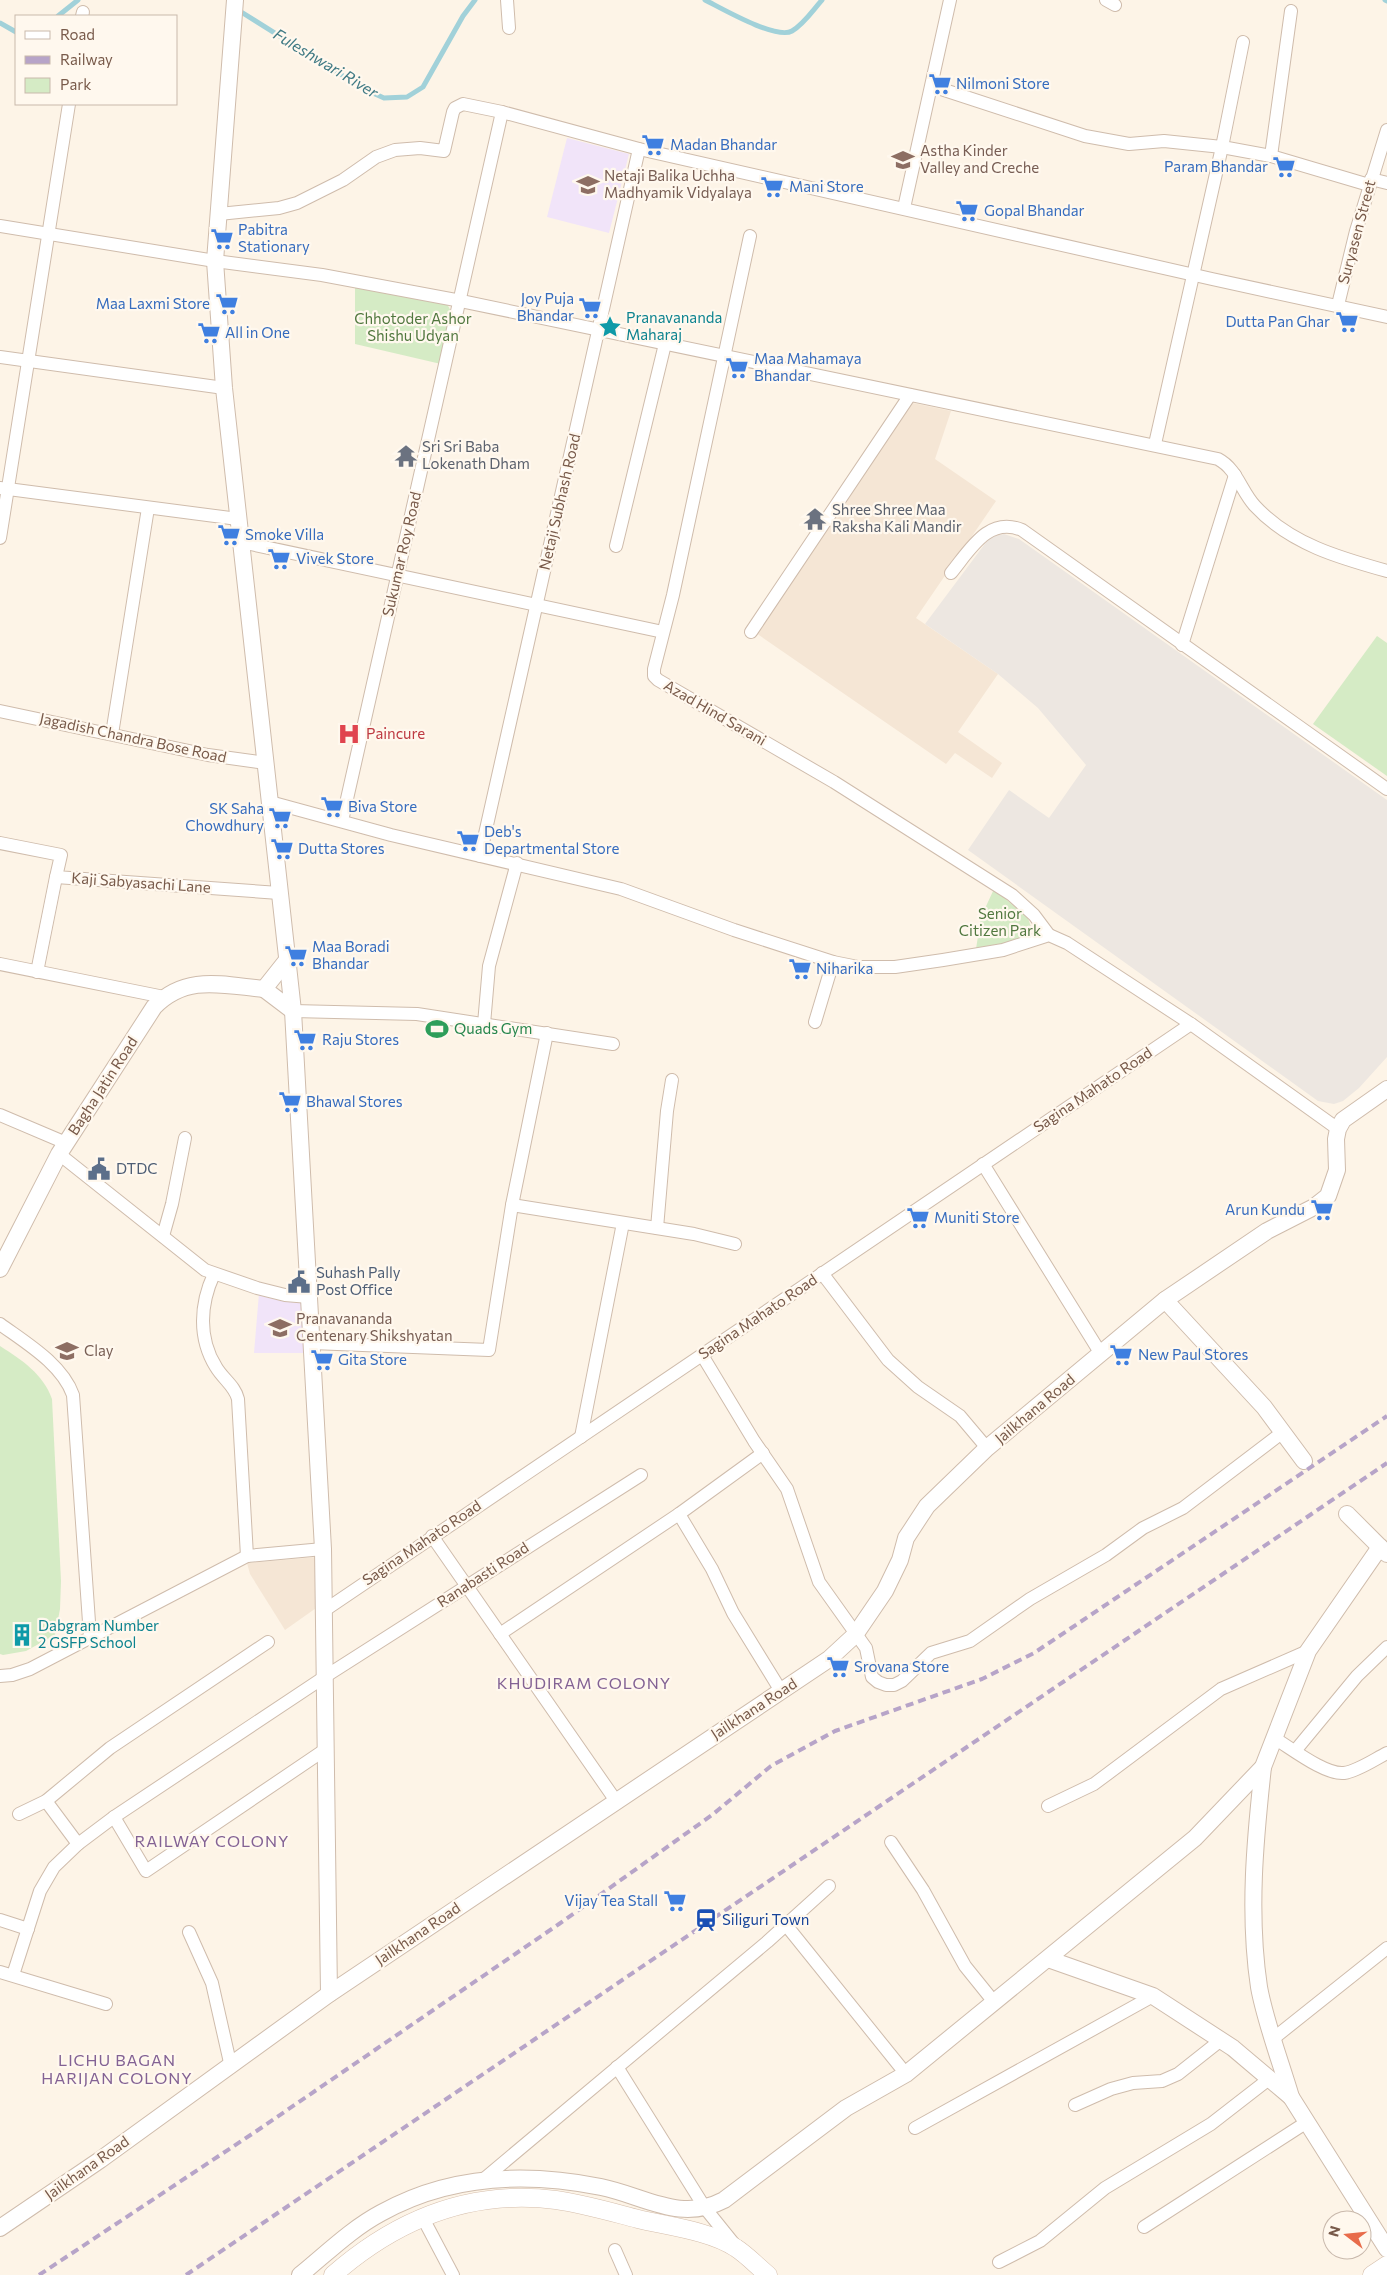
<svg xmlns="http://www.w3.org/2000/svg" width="1387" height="2275" font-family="Commissioner,sans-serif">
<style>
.residential{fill:#f5e6d5}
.industrial{fill:#ede7e1}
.education{fill:#f1e4f9}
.green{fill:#d5ebc5}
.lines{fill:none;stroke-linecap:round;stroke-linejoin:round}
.stream{stroke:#a1d1d9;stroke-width:5}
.minor-casing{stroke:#cfbcac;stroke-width:14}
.tertiary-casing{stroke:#cfbcac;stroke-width:18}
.secondary-casing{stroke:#d5beac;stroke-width:19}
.minor{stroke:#fff;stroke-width:12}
.tertiary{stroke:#fff;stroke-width:16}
.secondary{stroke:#fff;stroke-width:18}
.rail{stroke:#b7a4c8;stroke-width:4;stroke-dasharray:8 5;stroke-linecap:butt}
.labels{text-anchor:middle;stroke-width:4.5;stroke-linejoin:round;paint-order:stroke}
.shop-label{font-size:15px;fill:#366cbe;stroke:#fff8ee;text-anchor:start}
.education-label{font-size:15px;fill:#785e54;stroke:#fff8ee;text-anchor:start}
.street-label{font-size:15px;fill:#785a4a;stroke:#fff8ee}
.culture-label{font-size:15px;fill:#0d838f;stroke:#fff8ee;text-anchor:start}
.park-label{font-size:15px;fill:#51783f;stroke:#fff8ee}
.worship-label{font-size:15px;fill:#5b616d;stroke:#fff8ee;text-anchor:start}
.health-label{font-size:15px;fill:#be3a42;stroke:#fff8ee;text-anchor:start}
.leisure-label{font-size:15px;fill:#27864d;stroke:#fff8ee;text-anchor:start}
.service-label{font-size:15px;fill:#4e5e75;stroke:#fff8ee;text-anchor:start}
.transit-label{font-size:15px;fill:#164399;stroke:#fff8ee;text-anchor:start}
.water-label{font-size:16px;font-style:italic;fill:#407a84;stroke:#fff8ee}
.neighbourhood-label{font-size:16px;letter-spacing:1px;fill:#836294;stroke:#fff8ee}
</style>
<rect width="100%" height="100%" fill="#fdf4e7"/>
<!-- residential -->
<g class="residential">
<path d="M913,403l38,8 -16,48 61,42 -80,117 82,56 -40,58 44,31 -10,15 -37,-25 -9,11 -190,-131z"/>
<path d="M317,1557l2,49 -34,24 -35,-56 -3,-11z"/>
</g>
<!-- industrial -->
<path class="industrial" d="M1004,534l15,5 368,261v257l-28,31 -16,13 -9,3 -16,-3 -350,-251 41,-60 40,28 37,-53 -48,-57 -40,-34 -73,-50 65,-87z"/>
<!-- education -->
<g class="education">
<path d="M567,138l62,16 -20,79 -62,-16z"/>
<path d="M259,1293l37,10h8v50h-50z"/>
</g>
<!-- green -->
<g class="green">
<path d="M355,286l92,18 5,9 -11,51 -86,-20z"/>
<path d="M1377,636l10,7v133l-74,-52z"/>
<path d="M994,889l34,29 4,12c-6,13 -42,16 -56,19l5,-32z"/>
<path d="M0,1346c22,14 43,28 52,53l9,182 -1,28 -5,26 -29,16 -23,4 -3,-1z"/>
</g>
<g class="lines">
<!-- stream -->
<g class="stream">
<path d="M705,0c16,8 71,40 87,31 12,-7 21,-21 30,-31"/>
<path d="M1385,0l2,1"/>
<path d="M238,10l126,79 20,9 23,-1 16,-10 40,-71 12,-16"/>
<path d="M58,16l20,-16"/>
<path d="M0,23l16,9"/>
</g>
<defs>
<g id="minor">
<path d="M507,0l2,28"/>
<path d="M1106,0l9,5"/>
<path d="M82,16l1,-4"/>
<path d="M932,86l153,50 44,8 35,-3 58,6 49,9 98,29"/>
<path d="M1271,156l20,-145"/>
<path d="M1371,179l16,4"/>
<path d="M904,208l46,-208"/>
<path d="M219,214l60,-6 18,-5 46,-23 33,-23 19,-7 25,-2 24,3 9,-39 2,-4 8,-4 39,8 137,37 573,130 175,38"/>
<path d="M0,226l215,35 107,14 139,26 757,158c19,10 23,32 37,47 35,38 85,52 132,65"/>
<path d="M750,236l-77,359 -19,74v7l4,4 176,102 178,113 22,20 15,20"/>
<path d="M1338,305l18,-74 31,-101"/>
<path d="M0,357l224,31"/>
<path d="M1155,444l67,-297 21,-105"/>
<path d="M0,488l238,31"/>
<path d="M0,538l69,-434"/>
<path d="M241,542l422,90"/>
<path d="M616,546l49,-202"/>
<path d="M951,573c19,-23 37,-57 71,-43l365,259"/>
<path d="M751,632l159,-237"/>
<path d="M1182,645l53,-170"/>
<path d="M0,711l208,44 58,8"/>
<path d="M112,734l36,-226"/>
<path d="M270,802l121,33 230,54 113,41 99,32 25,5h37l48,-7 60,-10 46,-15 18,8 124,81 147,105"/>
<path d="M342,821l160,-709"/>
<path d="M0,843l61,12 -5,22 223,16"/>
<path d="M480,856l159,-707"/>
<path d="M0,964l164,33"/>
<path d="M37,972l19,-95"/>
<path d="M293,1011l124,3 196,30"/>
<path d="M815,1022l18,-60"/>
<path d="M484,1024l5,-58 28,-103"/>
<path d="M0,1115l66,28"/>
<path d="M59,1154l146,116 52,18 28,7 24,2"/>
<path d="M983,1164l118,190"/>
<path d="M512,1205l182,29 41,10"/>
<path d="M657,1228l10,-117 5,-31"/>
<path d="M163,1236l9,-32 13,-66"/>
<path d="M822,1273l66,87 30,27 42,29 27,32"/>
<path d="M214,1274c-14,30 -16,64 2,93 7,12 19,19 22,32l9,157"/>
<path d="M0,1324c26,19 62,40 73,71l17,241"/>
<path d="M312,1343l177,7 23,-145 35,-172"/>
<path d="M702,1355l52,86 33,48 32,93 47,66 6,29 6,5 8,3h8l8,-4 29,-28 39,-12 60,-42 76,-44 37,-27 40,-20 100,-76"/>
<path d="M581,1437l42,-214"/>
<path d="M679,1514l33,55 21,44 48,78"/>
<path d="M432,1536l184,265"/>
<path d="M325,1610l866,-586"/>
<path d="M500,1634l179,-120 84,-61"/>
<path d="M0,1676l12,-1 18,-6 217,-113 76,-7"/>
<path d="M1274,1738c17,10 51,37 70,35 14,-2 31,-14 43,-20"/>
<path d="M1295,1751l62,-75 30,-29"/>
<path d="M46,1801l32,43"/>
<path d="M1048,1806l46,-22 127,-95 87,-38"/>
<path d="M19,1814l27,-13 64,-53 158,-106"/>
<path d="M114,1817l32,54 180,-122"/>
<path d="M891,1842l32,48 42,76 29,36"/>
<path d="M0,1920l28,9"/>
<path d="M786,1925l120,149"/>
<path d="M189,1932l23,51 19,84"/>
<path d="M0,1972l106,32"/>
<path d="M13,1975l27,-84 14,-24 24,-23 36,-27 212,-141 315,-201"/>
<path d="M1274,2038l113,-90"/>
<path d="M617,2067l88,141 29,36"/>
<path d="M1075,2105l36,-16 22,-6 29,-2 16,-7 43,-34"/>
<path d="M915,2128l238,-132"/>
<path d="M485,2178l282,-236 62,-56"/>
<path d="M425,2222l28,53"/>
<path d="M1144,2227l163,-105"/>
<path d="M615,2250l11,25"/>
<path d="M999,2262l41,-21 65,-53 106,-64 58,-45"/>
</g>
<g id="tertiary">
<path d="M235,0l-20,261 9,127 69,623 30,538 6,445"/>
<path d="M287,960l-23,29 29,22"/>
<path d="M0,1269l59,-115 95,-147c32,-33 68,-22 110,-18"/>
<path d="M1165,1300l99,107 40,54"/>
<path d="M1347,1514l40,40"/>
<path d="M1263,1767c-8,73 -15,147 -4,220 6,34 22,76 32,110"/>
<path d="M1048,1959l105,37 80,52 58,49 96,152"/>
<path d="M0,2228l100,-68 229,-166 500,-335 26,-24 30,-44 15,-31 6,-22 21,-32 60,-58 178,-148 102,-69 47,-24 14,-11 9,-26 -1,-31 2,-10 5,-9 44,-31"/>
<path d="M300,2275c26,-21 51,-46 81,-62 68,-38 145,-41 220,-26 44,9 79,36 123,13l122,-92 60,-34 289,-236 68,-71 45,-116 72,-104"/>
</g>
<g id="secondary">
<path d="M333,2275c64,-56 137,-86 223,-75 28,4 55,12 82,19 29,7 73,12 98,29 11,7 21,18 32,27"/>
<path d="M1372,2275l15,-10"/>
</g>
</defs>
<!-- minor casing -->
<use href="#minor" class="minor-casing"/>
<!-- tertiary casing -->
<use href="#tertiary" class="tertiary-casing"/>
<!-- secondary casing -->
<use href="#secondary" class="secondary-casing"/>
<!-- minor -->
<use href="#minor" class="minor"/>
<!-- tertiary -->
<use href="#tertiary" class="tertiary"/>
<!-- secondary -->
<use href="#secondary" class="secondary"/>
<!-- rail -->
<g class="rail">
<path d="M39,2275l219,-145 301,-206 153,-109 59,-49 64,-35 147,-52 52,-26 353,-237"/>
<path d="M186,2275l1201,-812"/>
</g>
</g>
<!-- icons -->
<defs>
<symbol id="supermarket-bare" viewBox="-9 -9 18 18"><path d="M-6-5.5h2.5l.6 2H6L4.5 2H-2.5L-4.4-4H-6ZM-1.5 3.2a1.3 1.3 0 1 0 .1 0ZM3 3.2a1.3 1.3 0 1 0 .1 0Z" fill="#3f7fe0" stroke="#fff8ee" stroke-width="2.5" paint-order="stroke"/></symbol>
<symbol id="school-bare" viewBox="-9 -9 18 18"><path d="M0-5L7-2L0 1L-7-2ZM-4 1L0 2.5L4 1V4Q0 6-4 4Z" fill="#8d6e63" stroke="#fff8ee" stroke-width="2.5" paint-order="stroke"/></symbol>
<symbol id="sight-bare" viewBox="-9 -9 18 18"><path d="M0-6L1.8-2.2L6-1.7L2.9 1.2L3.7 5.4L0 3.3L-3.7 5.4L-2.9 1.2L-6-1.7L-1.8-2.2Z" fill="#0f9aa8" stroke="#fff8ee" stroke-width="2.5" paint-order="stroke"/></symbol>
<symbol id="temple-bare" viewBox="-9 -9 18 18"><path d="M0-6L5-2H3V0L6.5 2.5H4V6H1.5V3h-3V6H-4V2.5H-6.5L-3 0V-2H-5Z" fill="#6b7280" stroke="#fff8ee" stroke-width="2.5" paint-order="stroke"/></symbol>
<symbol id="hospital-bare" viewBox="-9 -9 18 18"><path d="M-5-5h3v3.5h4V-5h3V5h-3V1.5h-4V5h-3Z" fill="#e0444e" stroke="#fff8ee" stroke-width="2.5" paint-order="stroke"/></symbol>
<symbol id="stadium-bare" viewBox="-9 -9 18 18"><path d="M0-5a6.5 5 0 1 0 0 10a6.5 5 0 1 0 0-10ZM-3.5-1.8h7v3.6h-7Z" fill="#2e9e5b" stroke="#fff8ee" stroke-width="2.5" paint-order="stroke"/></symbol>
<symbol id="civic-bare" viewBox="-9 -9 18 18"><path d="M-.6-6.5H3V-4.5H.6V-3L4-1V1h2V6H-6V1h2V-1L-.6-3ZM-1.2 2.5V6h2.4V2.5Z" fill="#5c6f8a" stroke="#fff8ee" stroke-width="2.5" paint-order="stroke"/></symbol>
<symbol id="building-bare" viewBox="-9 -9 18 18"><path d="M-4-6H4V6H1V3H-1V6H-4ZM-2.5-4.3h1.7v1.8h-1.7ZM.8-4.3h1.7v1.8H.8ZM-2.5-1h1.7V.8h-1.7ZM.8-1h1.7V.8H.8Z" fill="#0f9aa8" stroke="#fff8ee" stroke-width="2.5" paint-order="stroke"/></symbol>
<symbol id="station-bare" viewBox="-9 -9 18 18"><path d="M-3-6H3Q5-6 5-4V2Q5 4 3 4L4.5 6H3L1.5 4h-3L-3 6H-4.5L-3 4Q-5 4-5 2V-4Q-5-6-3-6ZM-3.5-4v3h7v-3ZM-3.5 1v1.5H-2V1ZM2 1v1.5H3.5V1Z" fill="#1a4fb4" stroke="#fff8ee" stroke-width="2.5" paint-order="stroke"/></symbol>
</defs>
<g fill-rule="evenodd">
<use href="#supermarket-bare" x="924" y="68" width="32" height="32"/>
<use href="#supermarket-bare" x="637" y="129" width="32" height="32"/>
<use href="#school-bare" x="887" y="144" width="32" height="32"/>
<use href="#supermarket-bare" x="1268" y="151" width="32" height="32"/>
<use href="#school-bare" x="572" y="169" width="32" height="32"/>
<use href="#supermarket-bare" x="756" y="171" width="32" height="32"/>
<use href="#supermarket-bare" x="951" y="195" width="32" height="32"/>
<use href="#supermarket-bare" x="206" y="223" width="32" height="32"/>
<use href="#supermarket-bare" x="211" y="288" width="32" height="32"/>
<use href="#supermarket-bare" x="574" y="292" width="32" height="32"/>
<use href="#supermarket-bare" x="1331" y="306" width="32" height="32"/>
<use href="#sight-bare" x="594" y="311" width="32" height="32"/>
<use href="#supermarket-bare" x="193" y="317" width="32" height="32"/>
<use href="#supermarket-bare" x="721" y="352" width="32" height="32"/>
<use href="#temple-bare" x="390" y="440" width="32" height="32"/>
<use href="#temple-bare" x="799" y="503" width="32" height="32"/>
<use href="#supermarket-bare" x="213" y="519" width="32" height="32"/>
<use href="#supermarket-bare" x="263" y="543" width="32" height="32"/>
<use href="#hospital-bare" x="333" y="718" width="32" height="32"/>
<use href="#supermarket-bare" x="316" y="791" width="32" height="32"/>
<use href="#supermarket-bare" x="264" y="802" width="32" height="32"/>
<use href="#supermarket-bare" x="452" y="825" width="32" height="32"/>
<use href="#supermarket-bare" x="266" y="833" width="32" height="32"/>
<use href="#supermarket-bare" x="280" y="940" width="32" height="32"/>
<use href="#supermarket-bare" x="784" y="953" width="32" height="32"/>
<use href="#stadium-bare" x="421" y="1013" width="32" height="32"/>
<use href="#supermarket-bare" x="289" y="1024" width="32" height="32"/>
<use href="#supermarket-bare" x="274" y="1086" width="32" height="32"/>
<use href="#civic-bare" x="83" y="1153" width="32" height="32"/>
<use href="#supermarket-bare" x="1306" y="1194" width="32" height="32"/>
<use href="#supermarket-bare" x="902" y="1202" width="32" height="32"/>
<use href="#civic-bare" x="283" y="1266" width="32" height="32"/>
<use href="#school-bare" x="264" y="1312" width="32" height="32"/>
<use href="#school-bare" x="51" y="1335" width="32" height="32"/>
<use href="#supermarket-bare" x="1105" y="1339" width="32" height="32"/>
<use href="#supermarket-bare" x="306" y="1344" width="32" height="32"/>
<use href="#building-bare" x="6" y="1619" width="32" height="32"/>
<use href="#supermarket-bare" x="822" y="1651" width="32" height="32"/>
<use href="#supermarket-bare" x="659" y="1885" width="32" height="32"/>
<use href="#station-bare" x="690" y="1904" width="32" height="32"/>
</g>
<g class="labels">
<!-- shop labels -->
<g class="shop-label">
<text x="956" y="89">Nilmoni Store</text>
<text x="670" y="150">Madan Bhandar</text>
<text x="1268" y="172" text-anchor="end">Param Bhandar</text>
<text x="789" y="192">Mani Store</text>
<text x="984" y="216">Gopal Bhandar</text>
<text x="238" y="235">Pabitra<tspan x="238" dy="17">Stationary</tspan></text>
<text x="574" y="304" text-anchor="end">Joy Puja<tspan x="574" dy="17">Bhandar</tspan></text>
<text x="210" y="309" text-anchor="end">Maa Laxmi Store</text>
<text x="1330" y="327" text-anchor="end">Dutta Pan Ghar</text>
<text x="225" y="338">All in One</text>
<text x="754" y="364">Maa Mahamaya<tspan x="754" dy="17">Bhandar</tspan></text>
<text x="245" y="540">Smoke Villa</text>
<text x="296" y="564">Vivek Store</text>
<text x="348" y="812">Biva Store</text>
<text x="264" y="814" text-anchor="end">SK Saha<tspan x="264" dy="17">Chowdhury</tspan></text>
<text x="484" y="837">Deb's<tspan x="484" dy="17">Departmental Store</tspan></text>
<text x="298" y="854">Dutta Stores</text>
<text x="312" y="952">Maa Boradi<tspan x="312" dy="17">Bhandar</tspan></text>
<text x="816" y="974">Niharika</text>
<text x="322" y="1045">Raju Stores</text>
<text x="306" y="1107">Bhawal Stores</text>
<text x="1305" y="1215" text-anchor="end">Arun Kundu</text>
<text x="934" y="1223">Muniti Store</text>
<text x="1138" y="1360">New Paul Stores</text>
<text x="338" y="1365">Gita Store</text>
<text x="854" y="1672">Srovana Store</text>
<text x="658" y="1906" text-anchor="end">Vijay Tea Stall</text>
</g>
<!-- education labels -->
<g class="education-label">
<text x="920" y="156">Astha Kinder<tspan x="920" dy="17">Valley and Creche</tspan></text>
<text x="604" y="181">Netaji Balika Uchha<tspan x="604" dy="17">Madhyamik Vidyalaya</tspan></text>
<text x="296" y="1324">Pranavananda<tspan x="296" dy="17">Centenary Shikshyatan</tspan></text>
<text x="84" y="1356">Clay</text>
</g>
<!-- street labels -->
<g class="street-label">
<text transform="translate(1357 232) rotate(-75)" y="5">Suryasen Street</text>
<text transform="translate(560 502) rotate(-77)" y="5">Netaji Subhash Road</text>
<text transform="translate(402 554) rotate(-77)" y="5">Sukumar Roy Road</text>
<text transform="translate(715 713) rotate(30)" y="5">Azad Hind Sarani</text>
<text transform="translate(133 738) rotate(12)" y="5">Jagadish Chandra Bose Road</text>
<text transform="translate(141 883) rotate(4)" y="5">Kaji Sabyasachi Lane</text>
<text transform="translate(103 1086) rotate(-57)" y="5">Bagha Jatin Road</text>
<text transform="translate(1093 1090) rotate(-34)" y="5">Sagina Mahato Road</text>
<text transform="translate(758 1317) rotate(-34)" y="5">Sagina Mahato Road</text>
<text transform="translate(1035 1409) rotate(-40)" y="5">Jailkhana Road</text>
<text transform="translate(422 1543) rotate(-34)" y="5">Sagina Mahato Road</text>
<text transform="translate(483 1575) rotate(-33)" y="5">Ranabasti Road</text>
<text transform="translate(754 1709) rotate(-33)" y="5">Jailkhana Road</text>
<text transform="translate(418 1934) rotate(-34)" y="5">Jailkhana Road</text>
<text transform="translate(87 2168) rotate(-35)" y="5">Jailkhana Road</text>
</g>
<!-- culture labels -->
<g class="culture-label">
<text x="626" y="323">Pranavananda<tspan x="626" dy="17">Maharaj</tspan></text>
<text x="38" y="1631">Dabgram Number<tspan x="38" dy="17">2 GSFP School</tspan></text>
</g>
<!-- park labels -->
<g class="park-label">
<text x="413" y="324">Chhotoder Ashor<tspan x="413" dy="17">Shishu Udyan</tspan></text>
<text x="1000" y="919">Senior<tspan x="1000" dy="17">Citizen Park</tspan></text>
</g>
<!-- worship labels -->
<g class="worship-label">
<text x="422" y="452">Sri Sri Baba<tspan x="422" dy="17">Lokenath Dham</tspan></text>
<text x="832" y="515">Shree Shree Maa<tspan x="832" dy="17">Raksha Kali Mandir</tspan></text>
</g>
<!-- health labels -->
<g class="health-label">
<text x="366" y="739">Paincure</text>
</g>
<!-- leisure labels -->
<g class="leisure-label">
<text x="454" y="1034">Quads Gym</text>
</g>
<!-- service labels -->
<g class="service-label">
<text x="116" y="1174">DTDC</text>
<text x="316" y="1278">Suhash Pally<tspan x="316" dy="17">Post Office</tspan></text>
</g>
<!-- transit labels -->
<g class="transit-label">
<text x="722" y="1925">Siliguri Town</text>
</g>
<!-- water labels -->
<g class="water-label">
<text transform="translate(326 63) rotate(31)" y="6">Fuleshwari River</text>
</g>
<!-- neighbourhood labels -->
<g class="neighbourhood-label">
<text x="584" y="1689">KHUDIRAM COLONY</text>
<text x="212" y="1847">RAILWAY COLONY</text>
<text x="117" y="2066">LICHU BAGAN<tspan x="117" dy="18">HARIJAN COLONY</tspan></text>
</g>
</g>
<!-- legend -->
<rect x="15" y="15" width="162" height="90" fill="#fff8ee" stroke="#c9b9ac"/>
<rect x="25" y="31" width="25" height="8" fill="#ffffff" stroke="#c9b9ac"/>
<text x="60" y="40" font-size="15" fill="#785a4a">Road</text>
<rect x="25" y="56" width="25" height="8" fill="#b7a4c8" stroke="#c9b9ac"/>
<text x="60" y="65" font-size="15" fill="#785a4a">Railway</text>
<rect x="25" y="78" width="25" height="15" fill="#d5ebc5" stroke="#c9b9ac"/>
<text x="60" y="90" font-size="15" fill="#785a4a">Park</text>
<!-- north arrow -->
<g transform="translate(1347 2235) rotate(286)"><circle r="24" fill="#fff8ee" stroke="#c9b9ac"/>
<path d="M0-4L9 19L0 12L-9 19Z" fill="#e86c4b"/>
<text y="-8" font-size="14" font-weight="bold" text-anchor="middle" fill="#785a4a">N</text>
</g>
</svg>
